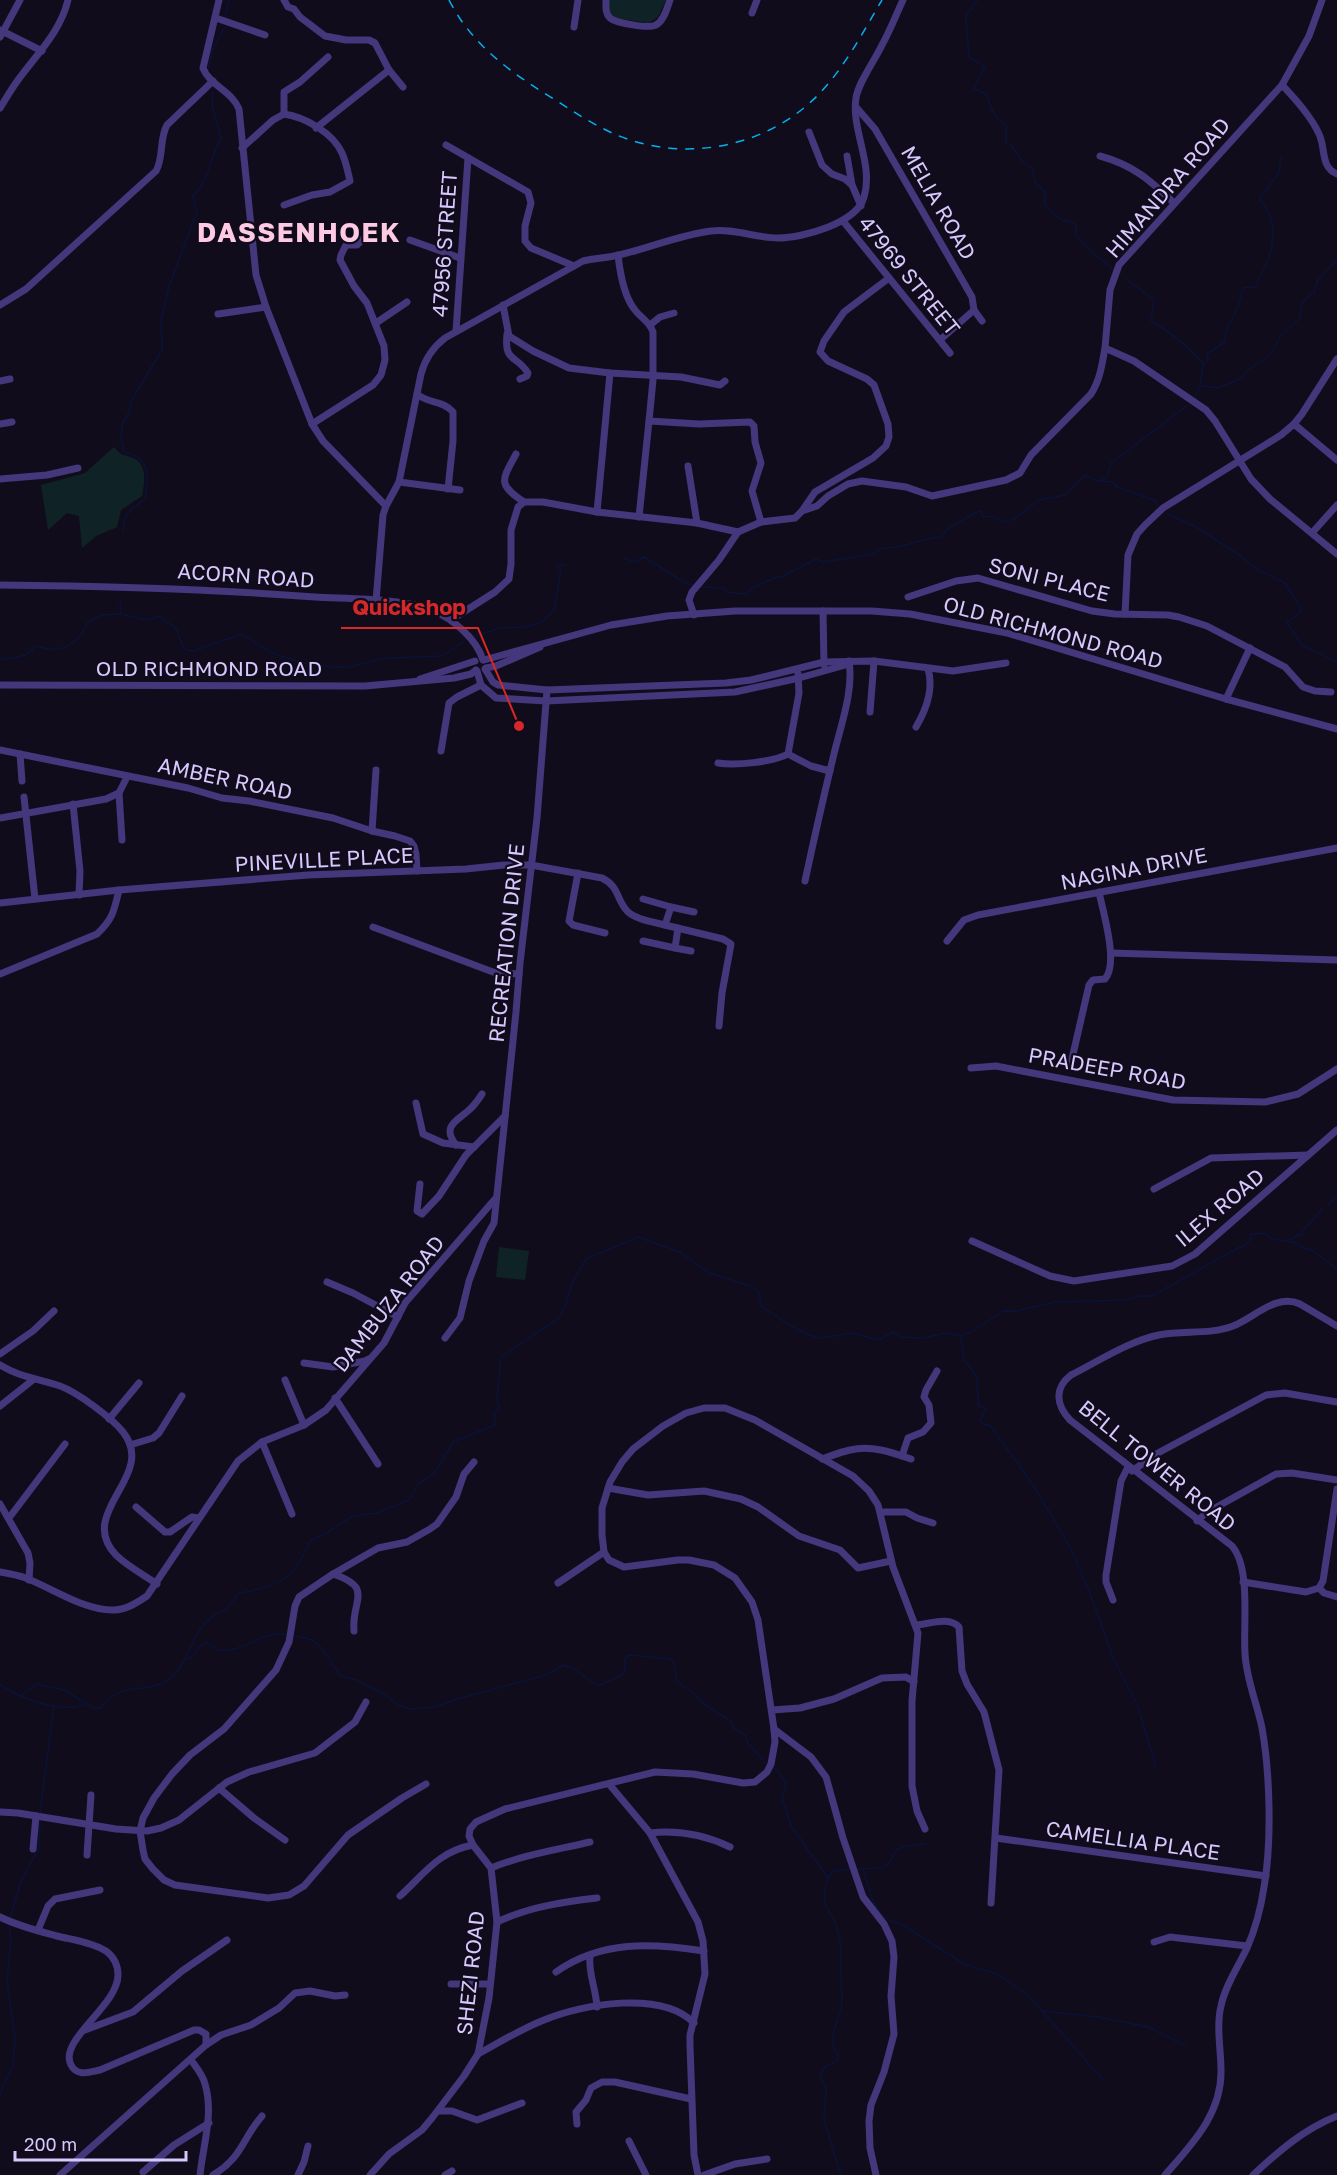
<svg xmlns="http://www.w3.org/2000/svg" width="1337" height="2175" font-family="'Golos Text',sans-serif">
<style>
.green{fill:#0f2326}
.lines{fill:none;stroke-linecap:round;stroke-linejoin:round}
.stream{stroke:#091338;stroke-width:1.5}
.minor{stroke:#45377b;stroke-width:7}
.rail{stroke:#04b1ee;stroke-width:1.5;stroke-dasharray:9 8;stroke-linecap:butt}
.labels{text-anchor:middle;stroke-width:4.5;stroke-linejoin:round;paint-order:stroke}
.street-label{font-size:21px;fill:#d7c8fe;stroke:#110c1c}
.district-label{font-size:27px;font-weight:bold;letter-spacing:1.5px;fill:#fecae3;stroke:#110c1c}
.leader{fill:none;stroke:#d62828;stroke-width:2}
.callout-dot{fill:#d62828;stroke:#110c1c;stroke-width:2}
.callout-label{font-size:22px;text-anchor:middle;font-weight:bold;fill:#d62828;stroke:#110c1c;stroke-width:4.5;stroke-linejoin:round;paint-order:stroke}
</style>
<rect width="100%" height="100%" fill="#110c1c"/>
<!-- green -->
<g class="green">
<path d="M609,0h57l-8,17 -9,6 -35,-5 -6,-10z"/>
<path d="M114,447c10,12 10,6 21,12 13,7 9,25 7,37l-21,14 -4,17 -21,9 -14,12 -3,-32 -12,-3 -19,17 -7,-45 44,-12z"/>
<path d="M499,1247l30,4 -4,29 -29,-3z"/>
</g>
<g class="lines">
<!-- stream -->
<g class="stream">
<path d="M977,0l-11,16 3,41 16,10 -11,21 13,7c4,14 7,22 19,31v16l5,3 11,16 11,9 2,12 10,10v14l18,15h6l7,4v10c11,13 22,23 36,33"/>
<path d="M225,17l4,-17"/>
<path d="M208,70l4,-20 13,-23"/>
<path d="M1126,279l28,21 -3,21c19,11 37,25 52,42l-3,23"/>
<path d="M1203,366l5,-7 -1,-5 17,-11c2,-17 7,-21 14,-36 2,-5 3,-13 5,-19l12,-1c11,-21 23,-44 16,-68 -2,-7 -8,-15 -11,-21l19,-25 2,-16"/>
<path d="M1195,396l5,-10 18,2 22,-9 9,-10 21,-14 10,-18 20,-19c0,-13 3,-18 14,-26l4,-12 19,-20"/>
<path d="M1102,481l11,1 4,5 39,14 1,4"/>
<path d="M1168,514l28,13 45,29 15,13 29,14 17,27 -15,13 15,22 35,17"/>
<path d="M123,532c1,-20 7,-22 22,-33 4,-24 6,-40 -21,-47l-3,-14 1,-14 7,-11 2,-12 31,-51 -1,-30 8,-34 28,-74 -4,-16c16,-15 17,-39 28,-58l-9,-33 1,-14"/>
<path d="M623,558l12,4 9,-5 40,25 10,4"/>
<path d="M700,587l24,1 2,4 20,2 6,-6 25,-11h4l35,-18 7,3 51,-8c8,-9 18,-5 28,-8 13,-4 26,-8 39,-9l9,-10 29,-16 2,1 3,5 9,-1 9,6 12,-3 25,-19 26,-5 20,-20 12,6c11,-1 12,-8 14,-18l77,-58"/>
<path d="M120,602l1,11"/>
<path d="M473,637l27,-9 25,-1 17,-5 12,-12 7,-39 -3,-2 1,-3 7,-1"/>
<path d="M0,659c13,-1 27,-1 34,-12 6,-1 9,2 15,2 18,2 32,-9 38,-26l15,-8 19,-1 25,6 15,-4 3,6c16,3 14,15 20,27l9,2 49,-17 23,15 15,7 27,8 26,3h16l37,-9 56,-2 21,-14"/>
<path d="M1328,1205l9,-8"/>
<path d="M1288,1240l5,-1 4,-4 4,1 3,-6 18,-21"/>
<path d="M961,1338l3,22 13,17 1,28 8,4 -6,11 3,4 7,1 45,63 37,63 20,48 22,61 23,44 19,63"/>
<path d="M294,1636c5,1 10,1 15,3 16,6 22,26 32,37l15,4 30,15 12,10 13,4 24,-2 22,-8 89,-24 18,-10 9,3 25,18 24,-11 3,-6v-11l4,-3 42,4 3,5 3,18 18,12 5,7 32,21 1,6 13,8 1,6 20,22"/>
<path d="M187,1659c10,-2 10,-14 19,-17 4,3 9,7 13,8 24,3 41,-18 67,-16"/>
<path d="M0,1685l20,11 17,-12 27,6 30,18h7c22,-31 50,-10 73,-33 15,-15 18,-40 34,-55 4,-4 11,-6 16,-10 6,-4 10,-11 15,-17 40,-7 55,-13 71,-52l15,-7 28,-18 24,-3 32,-13 9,-16 16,-10 19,-32 42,-17 -1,-10 5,-7 -2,-9 4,-42 58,-39 7,-14 6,-21 14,-24 52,-22 42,15 29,21 41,13 9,6 2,14 30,20 18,9 12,3 32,-5 25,7 15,-8 8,5 22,1 23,-5 15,3 12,-5 30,-20h14l38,-9 72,-2 12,-4h13l86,-48c8,-3 12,-5 13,-14l13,-1 8,6 21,3 13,7 6,1 25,19"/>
<path d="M21,1696c17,8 47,16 65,8"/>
<path d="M773,1768l4,2 9,14 -4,14 9,28 37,52c-11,33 5,29 11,57 3,13 1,28 2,42 0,10 2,23 0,33 -4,13 -14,31 -3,44v6l-13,7 -4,6v5l5,12 -2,30 17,55"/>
<path d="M40,1814l14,-109"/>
<path d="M857,1869l24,-1 8,-5 7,-13 10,-4 20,-2"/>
<path d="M863,1869l9,30 9,15 10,7 12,4 61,39 33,10 32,22 74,84"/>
<path d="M828,1878l5,-7 16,-2"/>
<path d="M10,1917l11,-35 18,-34 1,-29"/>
<path d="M1043,2011l55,6 50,10 38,19"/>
<path d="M0,2095l13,-31 2,-26 -8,-57 4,-41 -2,-15"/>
</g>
<!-- minor -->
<g class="minor">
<path d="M219,0l-16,68c6,17 29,23 36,41l17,166 10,32 46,117 11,17 63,65"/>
<path d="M284,0l4,7 6,2 6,8 25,19 21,4h23l6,3 14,27 14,17"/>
<path d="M606,0c0,7 -1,13 4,18 6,5 39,11 46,7 8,-4 11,-17 14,-25"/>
<path d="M1322,0l-13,36 -27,49 -163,180 -9,25 -5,58 29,13 72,49 9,11 36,58 19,20 67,55"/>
<path d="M752,13l5,-13"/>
<path d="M216,18l49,17"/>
<path d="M574,27l4,-27"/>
<path d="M0,30l42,21"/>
<path d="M0,37l20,-37"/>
<path d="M1282,85c13,14 29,31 37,49 7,14 1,33 18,40"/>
<path d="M856,107l19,22 97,168 2,13 8,11"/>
<path d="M0,108c7,-11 13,-22 21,-32 18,-24 40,-46 47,-76"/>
<path d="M284,114v-22l16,-10 28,-25"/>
<path d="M316,128l73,-58"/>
<path d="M809,132l13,33 10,9 13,5 7,6 9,21"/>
<path d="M446,145l82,47 3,11 -6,23v15l6,7 43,18"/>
<path d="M242,148l31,-28 11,-6c21,3 49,19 58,39 4,9 6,19 8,28l-20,11 -18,3 -28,10"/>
<path d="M847,156l5,29"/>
<path d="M1100,156c33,9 50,24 74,47"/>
<path d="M843,221l107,132"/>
<path d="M410,240l50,18"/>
<path d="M618,255c2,18 6,42 17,55 6,8 15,12 18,22v48l-4,41"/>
<path d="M0,305l26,-16 130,-118c8,-14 3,-32 11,-46l46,-44"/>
<path d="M503,305l6,31 24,15 36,17 41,5 71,4 39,8 5,-4"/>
<path d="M218,314l48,-7"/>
<path d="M376,323l31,-21"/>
<path d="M650,325l10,-8 14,-4"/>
<path d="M456,331l12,-173"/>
<path d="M507,334c-3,29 9,20 21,39l-1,3 -7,3"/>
<path d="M940,340l34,-30"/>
<path d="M0,381l10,-2"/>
<path d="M417,394c11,10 26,6 36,18v29l-5,48"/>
<path d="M0,424l12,-2"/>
<path d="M312,424l61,-39 8,-10 4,-15 -1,-14 -17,-43 -13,-17 -14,-26 1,-5 5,-10h11l7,-7 5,-1"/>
<path d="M1294,424l43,36"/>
<path d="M516,454c-14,26 -19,30 8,48"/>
<path d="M688,466l9,57"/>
<path d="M0,479l47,-4 31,-7"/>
<path d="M399,482l61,8"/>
<path d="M802,511l15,-5 11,-10 20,-12 14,-3 44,6 26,9 74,-16 14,-7 11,-18 60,-61c9,-14 11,-29 14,-46"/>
<path d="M597,512l13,-139"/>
<path d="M639,517l10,-96 50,3 51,-2 4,4 1,16 6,21 -9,28 9,31"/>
<path d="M1312,533l25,-28"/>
<path d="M0,585c105,1 210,4 315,12 32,2 88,1 117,13 21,9 44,28 51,50"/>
<path d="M908,597l48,-16 22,-3 114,33 23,3 53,1 11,2 28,9 78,41 18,20 12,4 16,1"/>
<path d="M376,601l7,-86 3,-9 13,-24 22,-108c4,-15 11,-26 24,-36l138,-77c12,-3 24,-3 36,-6 31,-7 60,-20 92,-24 22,-3 45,7 67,7 25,0 79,-15 86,-41 10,-32 -13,-67 -8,-99 2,-15 19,-38 26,-53 8,-14 14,-30 21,-45"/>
<path d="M823,611l1,54"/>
<path d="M1125,614l3,-59 9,-21 8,-9 18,-17 118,-73 13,-11 8,-10 35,-55"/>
<path d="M694,615l-5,-15 3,-8 27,-32 19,-28 23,-10 34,-4 7,-7 13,-19 58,-34 13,-12 3,-9 -1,-13 -14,-39 -7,-6 -39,-18 -8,-9 4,-11 20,-29 45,-34"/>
<path d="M451,620l44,-28 14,-13 2,-15v-34l7,-23 6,-5h19l54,10 100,11 41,9"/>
<path d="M484,660l127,-35 56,-9 68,-5h137l38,3 97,19 219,66 111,30"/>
<path d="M486,668l10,-2 44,-19"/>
<path d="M485,669l8,13 5,3 49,5 179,-7 25,-3 73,-18 50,-1 79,10 53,-8"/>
<path d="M477,671l4,14 15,13 50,3 189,-9 64,-14 50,-14"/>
<path d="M420,679l55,-18"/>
<path d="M0,685l365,1 89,-8 17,-4 5,-4"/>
<path d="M1226,699l24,-51"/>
<path d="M870,712l4,-51"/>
<path d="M916,727c10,-17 18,-38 12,-58"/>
<path d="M0,750l188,38 34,10 27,3 84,17 39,13 23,5 15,5 4,5 2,8 1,17"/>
<path d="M441,751l8,-48 8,-6 24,-12"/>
<path d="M20,754l2,27"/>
<path d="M788,754l23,12 19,5"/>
<path d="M718,763c17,3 55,-1 70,-9l11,-61 -1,-19"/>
<path d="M119,793l3,47"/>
<path d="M24,797l11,102"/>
<path d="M73,804l7,67 -1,24"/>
<path d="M0,818l106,-19 13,-6 8,-16"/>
<path d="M372,831l4,-61"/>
<path d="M578,873l-9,48 4,4 32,8"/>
<path d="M805,881c9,-42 18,-82 28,-123 7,-31 21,-66 16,-97"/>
<path d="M0,903l119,-13 189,-15 158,-6 38,-4h27l71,13c18,9 14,22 26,34 9,8 26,10 37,13l6,-18 -28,-8"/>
<path d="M671,907l23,5"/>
<path d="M665,925l58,14 8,5 -9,49 -3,33"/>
<path d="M373,927l120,45 26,2"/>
<path d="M643,941l32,7 3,-20"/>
<path d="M947,941l17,-21 14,-5 359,-67"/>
<path d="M675,948l16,3"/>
<path d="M1111,953l226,7"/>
<path d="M0,974l97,-40c16,-15 17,-23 22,-44"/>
<path d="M1071,1063l18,-78 4,-5 12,-1c14,-15 -2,-67 -6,-87"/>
<path d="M971,1068l25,-2 177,34 92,2 33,-8 39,-25"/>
<path d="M416,1103l7,31 20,9 31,4"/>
<path d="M456,1145c-15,-19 1,-24 13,-35 6,-5 9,-10 13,-16"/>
<path d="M420,1184l-3,27 5,3 17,-18 27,-41 39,-39"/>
<path d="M1154,1189l57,-31 97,-3"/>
<path d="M972,1241l78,35 24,5 98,-15 23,-12 142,-124"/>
<path d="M327,1282l26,11 45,24"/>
<path d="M445,1338l15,-20 9,-37 15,-40 10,-18 22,-211 4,-49 17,-145 10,-128"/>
<path d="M0,1354l33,-23 21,-20"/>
<path d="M304,1363l29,4 32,-6 4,-2"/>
<path d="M0,1365c19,12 40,14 60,21 17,6 52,32 63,46 35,44 -48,80 -7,123 11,11 28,20 41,29"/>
<path d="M285,1380l19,45"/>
<path d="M335,1398l43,66"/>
<path d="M0,1406l34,-27"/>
<path d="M109,1419l30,-36"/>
<path d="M262,1442l30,72"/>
<path d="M130,1445l23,-7 6,-5 23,-37"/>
<path d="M902,1456l6,-18 15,-6 8,-9 -2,-18 -5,-8 2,-7 11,-19"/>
<path d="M822,1459c9,-3 18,-7 28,-9 21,-5 41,2 61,9"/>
<path d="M1132,1471l26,-18 108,-58 19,-2 52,9"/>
<path d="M608,1488l40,7 56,-4 37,8 17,8 41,29 41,14 18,18 33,-7"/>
<path d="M0,1504l28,49 2,10 -1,17"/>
<path d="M136,1507l29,25h5l22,-15 7,1"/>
<path d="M881,1512h25l11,6 16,5"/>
<path d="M9,1518l56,-74"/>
<path d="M1197,1521l9,-8 70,-39 16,-1 45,7"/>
<path d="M0,1572c7,1 15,3 23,5 28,10 61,34 91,33 12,0 24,-8 33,-14l91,-135 24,-19 42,-17 22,-15 58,-67 21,-40 90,-104"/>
<path d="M333,1574c42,14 18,26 21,57"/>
<path d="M1243,1582l63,10 13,-4 4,-7 14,-92"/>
<path d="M558,1583l46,-31"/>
<path d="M1319,1588l5,5 13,4"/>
<path d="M1113,1600l-7,-18v-7l15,-94 7,-14"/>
<path d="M916,1625c14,-1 33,-9 43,2l3,44 5,13 17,28 15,58 -8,133"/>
<path d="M772,1710l28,-2 34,-9 48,-21 24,-1 8,5"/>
<path d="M774,1729l37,28 15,20 17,61 20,59 21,27 8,17 2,16 -3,39 3,38 -10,38 -13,33 -2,16 1,27 6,27"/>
<path d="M426,1784l-24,14 -54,37 -44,51 -15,9 -21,3 -93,-13 -11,-5 -11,-11 -8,-10 -2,-9 -3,-19 3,-13 11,-20 18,-24 18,-19 34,-26 52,-59 13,-28 6,-36 4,-9 34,-23 45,-26 29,-6 23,-13 7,-5 19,-27 8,-23 10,-12"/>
<path d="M609,1784l41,49 48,89 5,19 2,33 -15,61v11l4,109 4,20"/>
<path d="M219,1788l35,30 31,22"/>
<path d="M0,1812l18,1 98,16 31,2 14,-3 18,-8 48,-38 22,-10 66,-19 40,-31 11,-20"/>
<path d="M650,1833c27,-3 55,2 80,14"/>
<path d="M996,1838l270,38"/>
<path d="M33,1849l3,-33"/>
<path d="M87,1855l4,-60"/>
<path d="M491,1868c32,-13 65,-18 99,-26"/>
<path d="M400,1896c24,-22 39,-45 73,-51"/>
<path d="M0,1917c18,9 38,14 57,19 16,4 34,6 49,15 8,6 12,13 12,24 0,31 -60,65 -47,90 6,12 19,7 29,5l94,-40h5l7,4v11"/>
<path d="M497,1922c32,-15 65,-20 100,-24"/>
<path d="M38,1930l10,-24 7,-7 45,-9"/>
<path d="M1154,1942l16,-5 77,9"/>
<path d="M590,1956c-2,17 6,33 7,51"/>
<path d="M556,1972c45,-32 96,-29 148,-21"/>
<path d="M451,1984h39"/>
<path d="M85,2030l48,-18 49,-41 45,-31"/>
<path d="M478,2054c22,-12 43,-25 66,-34 38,-16 118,-30 150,3"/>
<path d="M191,2060c5,7 12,15 14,24 9,30 -2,61 -5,91"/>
<path d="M439,2111h13l25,9 45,-17"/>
<path d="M577,2124l-1,-12 10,-12 5,-12 11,-6h13l76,17"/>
<path d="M629,2141l17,34"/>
<path d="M143,2172l31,-27 35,-22"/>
<path d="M60,2175l146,-130 15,-10 30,-10 28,-17 16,-15 15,-2 25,5 10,-1"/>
<path d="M213,2175c29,-17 29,-36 49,-59"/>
<path d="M298,2175l6,-13 4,-16"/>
<path d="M370,2175l19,-21 33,-24 10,-12 32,-42 14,-22 11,-56 8,-76 -6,-54 -18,-23 -4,-9 1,-7 6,-7 29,-13 150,-37 38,2 50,9 12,-1 12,-10 4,-8 4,-22 -1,-13 -16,-109 -6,-18 -17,-24 -21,-13 -25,-5h-11l-54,7 -15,-7 -5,-8 -2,-17v-27l8,-26 12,-20 11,-13 30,-23 23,-13 18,-5h21l30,12 98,56 16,15 9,14 15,62 25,66 -6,68v85l5,25 8,18"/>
<path d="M445,2175l7,-4"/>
<path d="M704,2175l31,-11 32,-5"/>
<path d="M1165,2175c27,-31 57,-61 56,-105 0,-20 -5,-44 0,-64 4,-20 17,-39 26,-58 8,-18 14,-41 17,-61 8,-45 6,-114 -2,-159 -5,-25 -16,-49 -17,-75 -2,-29 6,-85 -13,-107l-162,-126c-14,-15 -16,-32 1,-45 28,-14 58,-34 88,-40 24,-5 51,0 74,-9 21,-8 43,-33 67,-22l37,22"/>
<path d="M1253,2175c26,-24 51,-46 84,-59"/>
</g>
<!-- rail -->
<path class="rail" d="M449,0c24,47 64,74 108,101 18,12 36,23 55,32 69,31 154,16 207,-39 26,-27 44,-62 63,-94"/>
</g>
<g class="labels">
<!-- street labels -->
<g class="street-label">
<text transform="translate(1168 188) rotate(-49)" y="7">HIMANDRA ROAD</text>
<text transform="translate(938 203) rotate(60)" y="7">MELIA ROAD</text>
<text transform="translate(445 244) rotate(-86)" y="7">47956 STREET</text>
<text transform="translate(909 276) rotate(51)" y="7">47969 STREET</text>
<text transform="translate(246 576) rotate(4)" y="7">ACORN ROAD</text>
<text transform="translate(1049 580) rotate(14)" y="7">SONI PLACE</text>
<text transform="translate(1053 633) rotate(15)" y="7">OLD RICHMOND ROAD</text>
<text x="209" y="676">OLD RICHMOND ROAD</text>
<text transform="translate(225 779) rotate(12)" y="7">AMBER ROAD</text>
<text transform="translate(324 860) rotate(-3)" y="7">PINEVILLE PLACE</text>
<text transform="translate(1134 869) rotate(-11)" y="7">NAGINA DRIVE</text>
<text transform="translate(507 943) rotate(-84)" y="7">RECREATION DRIVE</text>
<text transform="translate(1107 1069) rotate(10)" y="7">PRADEEP ROAD</text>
<text transform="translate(1220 1208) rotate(-40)" y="7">ILEX ROAD</text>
<text transform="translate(389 1304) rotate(-52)" y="7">DAMBUZA ROAD</text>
<text transform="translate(1157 1466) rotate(39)" y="7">BELL TOWER ROAD</text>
<text transform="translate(1133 1841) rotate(8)" y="7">CAMELLIA PLACE</text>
<text transform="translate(471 1973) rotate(-84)" y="7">SHEZI ROAD</text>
</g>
<!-- district labels -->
<g class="district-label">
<text x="299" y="242">DASSENHOEK</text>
</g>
</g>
<!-- callouts -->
<path class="leader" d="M519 726L478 628H341"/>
<circle class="callout-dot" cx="519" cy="726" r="6"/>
<g class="callout-label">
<text x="409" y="615">Quickshop</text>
</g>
<!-- scale -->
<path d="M15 2151v9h171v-9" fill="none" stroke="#d7c8fe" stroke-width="3"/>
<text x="24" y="2151" font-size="18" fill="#d7c8fe" stroke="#110c1c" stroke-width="4.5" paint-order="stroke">200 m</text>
</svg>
